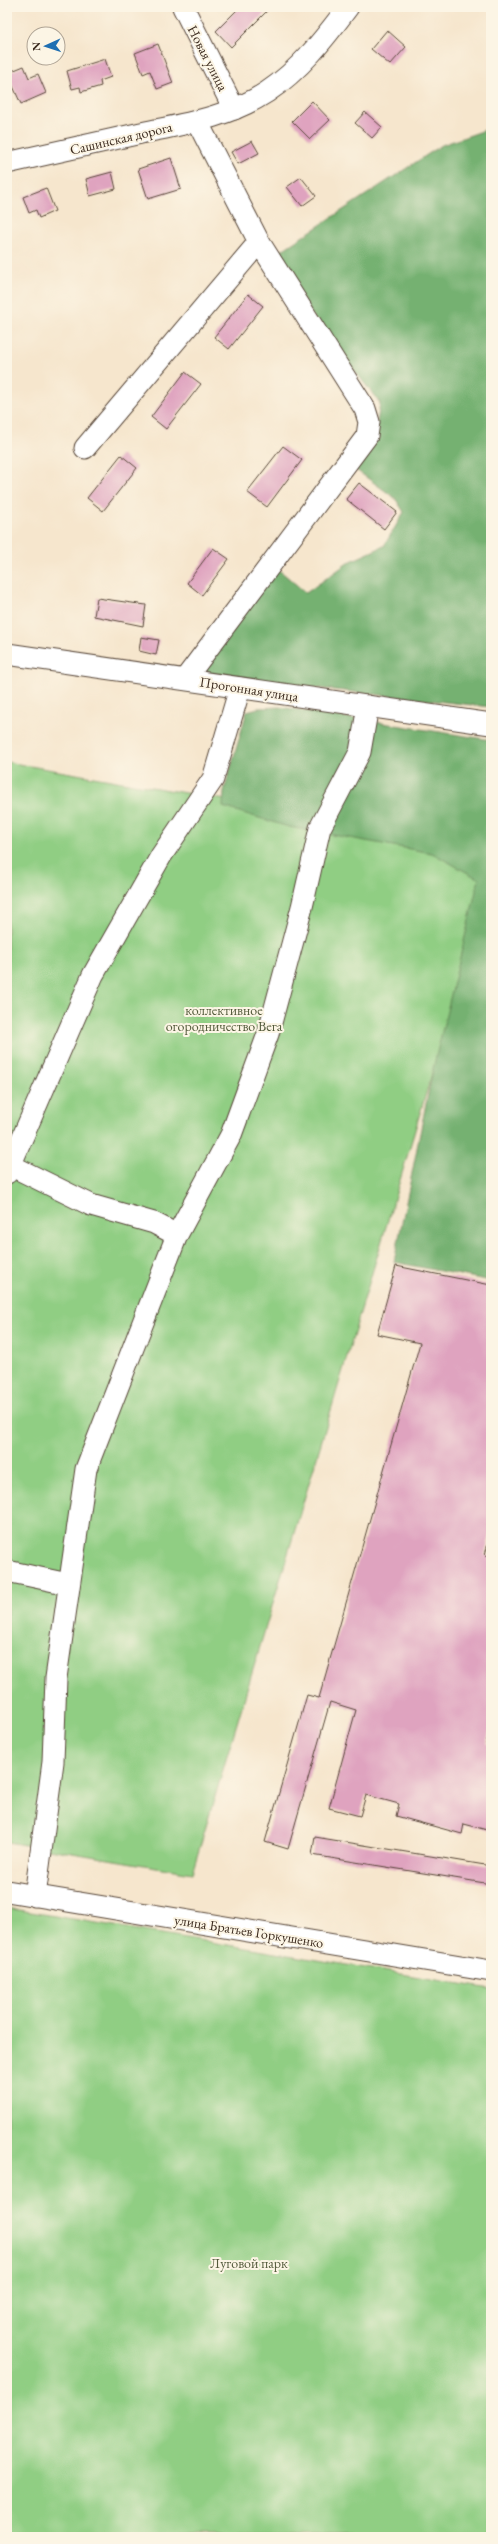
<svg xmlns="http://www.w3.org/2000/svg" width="498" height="2544" font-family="'EB Garamond',serif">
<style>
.green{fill:#90ce83;stroke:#667c50}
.forest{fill:#74b171;stroke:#586e48}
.building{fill:#dfa3bf}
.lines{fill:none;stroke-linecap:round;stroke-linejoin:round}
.minor-casing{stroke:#574638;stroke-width:23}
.minor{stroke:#fff;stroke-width:21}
.labels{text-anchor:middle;stroke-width:4;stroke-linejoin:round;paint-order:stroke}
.street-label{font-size:14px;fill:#3b2a1e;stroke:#fcf5e5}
.park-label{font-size:14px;fill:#545b3c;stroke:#fcf5e5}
</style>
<rect width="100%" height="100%" fill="#fcf5e5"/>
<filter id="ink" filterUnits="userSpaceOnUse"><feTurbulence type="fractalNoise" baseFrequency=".025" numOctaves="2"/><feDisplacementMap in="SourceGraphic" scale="8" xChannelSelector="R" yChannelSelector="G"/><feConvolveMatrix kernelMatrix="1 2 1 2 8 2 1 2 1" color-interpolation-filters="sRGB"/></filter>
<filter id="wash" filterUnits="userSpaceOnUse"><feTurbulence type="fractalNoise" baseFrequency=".012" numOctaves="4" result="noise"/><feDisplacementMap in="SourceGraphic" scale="16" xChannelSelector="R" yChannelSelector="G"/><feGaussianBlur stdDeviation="0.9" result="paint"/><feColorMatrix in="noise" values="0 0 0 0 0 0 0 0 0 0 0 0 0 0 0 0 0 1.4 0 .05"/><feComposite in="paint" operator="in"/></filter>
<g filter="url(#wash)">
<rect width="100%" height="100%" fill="#f6e6cd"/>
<!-- green -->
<g class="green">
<path d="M7,762l484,84v31l-299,996 -185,-31z"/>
<path d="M7,1908l484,81v548h-484z"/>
</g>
<!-- forest -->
<g class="forest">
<path d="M491,128v579l-294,-32 80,-107 29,25 43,-31 35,-16 20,-34 -9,-14 -43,-31 24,-38 4,-26 -26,-33 -15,-9 -63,-107 166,-109z"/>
<path d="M280,707l211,33v541l-97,-19 39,-193 46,-190 -47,-26 -143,-26 -66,-20 1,-16 23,-80 11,-3z"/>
</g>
<g id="blocks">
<!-- building -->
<g class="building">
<path d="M240,7h31l-40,40 -15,-16z"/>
<path d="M387,30l19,17 -16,18 -19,-16z"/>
<path d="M158,44l15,39 -16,6 -7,-18 -7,3 -8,-21z"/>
<path d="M105,59l6,18 -11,4 1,5 -20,6 -1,-5 -8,2 -5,-18z"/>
<path d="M24,66l5,12 9,-4 8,19 -25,11 -14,-31z"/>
<path d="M312,101l18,19 -20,19 -18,-18z"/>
<path d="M365,112l17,15 -10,11 -17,-15z"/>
<path d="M252,141l7,12 -21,11 -7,-12z"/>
<path d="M171,158l10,31 -33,10 -10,-30z"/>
<path d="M112,172l4,17 -26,7 -4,-17z"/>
<path d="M301,177l15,19 -14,10 -15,-19z"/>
<path d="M46,188l9,23 -16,7 -3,-8 -7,3 -6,-16z"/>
<path d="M248,294l15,12 -34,43 -15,-12z"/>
<path d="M185,372l16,12 -35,45 -15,-12z"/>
<path d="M283,446l19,14 -35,47 -20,-15z"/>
<path d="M121,455l16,13 -34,43 -16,-13z"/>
<path d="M359,483l38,29 -13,17 -38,-30z"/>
<path d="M213,548l16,11 -27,36 -15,-12z"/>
<path d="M97,598l49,7 -3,21 -49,-10z"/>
<path d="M141,637l18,3 -3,15 -17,-4z"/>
<path d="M396,1266l95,19v247l-6,23 6,1v170l-5,18 5,1v86l-27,-7 -2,10 -66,-18 3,-12 -33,-9 -6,21 -31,-8 27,-98 -26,-8 -42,147 -23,-7 42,-147 12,3 101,-355 -43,-9z"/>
<path d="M315,1837l176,29v18l-179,-29z"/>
</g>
</g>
</g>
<g filter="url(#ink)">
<use href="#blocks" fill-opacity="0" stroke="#574638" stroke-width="1"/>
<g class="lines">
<defs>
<g id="minor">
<path d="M183,7l51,102"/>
<path d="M7,163c45,-10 89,-20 134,-30 43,-9 88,-16 126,-41 33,-22 58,-54 81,-85"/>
<path d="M85,448l174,-206"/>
<path d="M7,654l484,70"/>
<path d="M185,679l182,-243 2,-14 -4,-13 -106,-167 -62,-121"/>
<path d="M12,1166l79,39 63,18 23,12"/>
<path d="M7,1173l86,-198 68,-119 52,-77 27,-91"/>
<path d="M7,1571l61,13"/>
<path d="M7,1891l484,80"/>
<path d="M35,1896l18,-134 3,-84 30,-209 91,-234 54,-100 37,-101 34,-127 18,-79 40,-76 8,-46"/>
</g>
</defs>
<!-- minor casing -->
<use href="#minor" class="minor-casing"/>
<!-- minor -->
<use href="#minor" class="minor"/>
</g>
</g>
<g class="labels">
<!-- street labels -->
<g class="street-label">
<text transform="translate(208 58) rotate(63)" y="5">Новая улица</text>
<text transform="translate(121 138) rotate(-13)" y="5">Сашинская дорога</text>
<text transform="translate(249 689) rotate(9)" y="5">Прогонная улица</text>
<text transform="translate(249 1931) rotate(9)" y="5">улица Братьев Горкушенко</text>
</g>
<!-- park labels -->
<g class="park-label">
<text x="224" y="1015">коллективное<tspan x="224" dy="16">огородничество Вега</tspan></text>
<text x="249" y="2268">Луговой парк</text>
</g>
</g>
<!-- margin -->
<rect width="498" height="2544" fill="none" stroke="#fcf5e5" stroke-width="24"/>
<!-- north arrow -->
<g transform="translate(46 46) rotate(267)"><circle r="19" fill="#fcf5e5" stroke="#afa495"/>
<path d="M0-3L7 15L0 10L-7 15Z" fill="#1f6fb2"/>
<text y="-6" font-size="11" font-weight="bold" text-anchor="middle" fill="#3b2a1e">N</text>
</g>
</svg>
